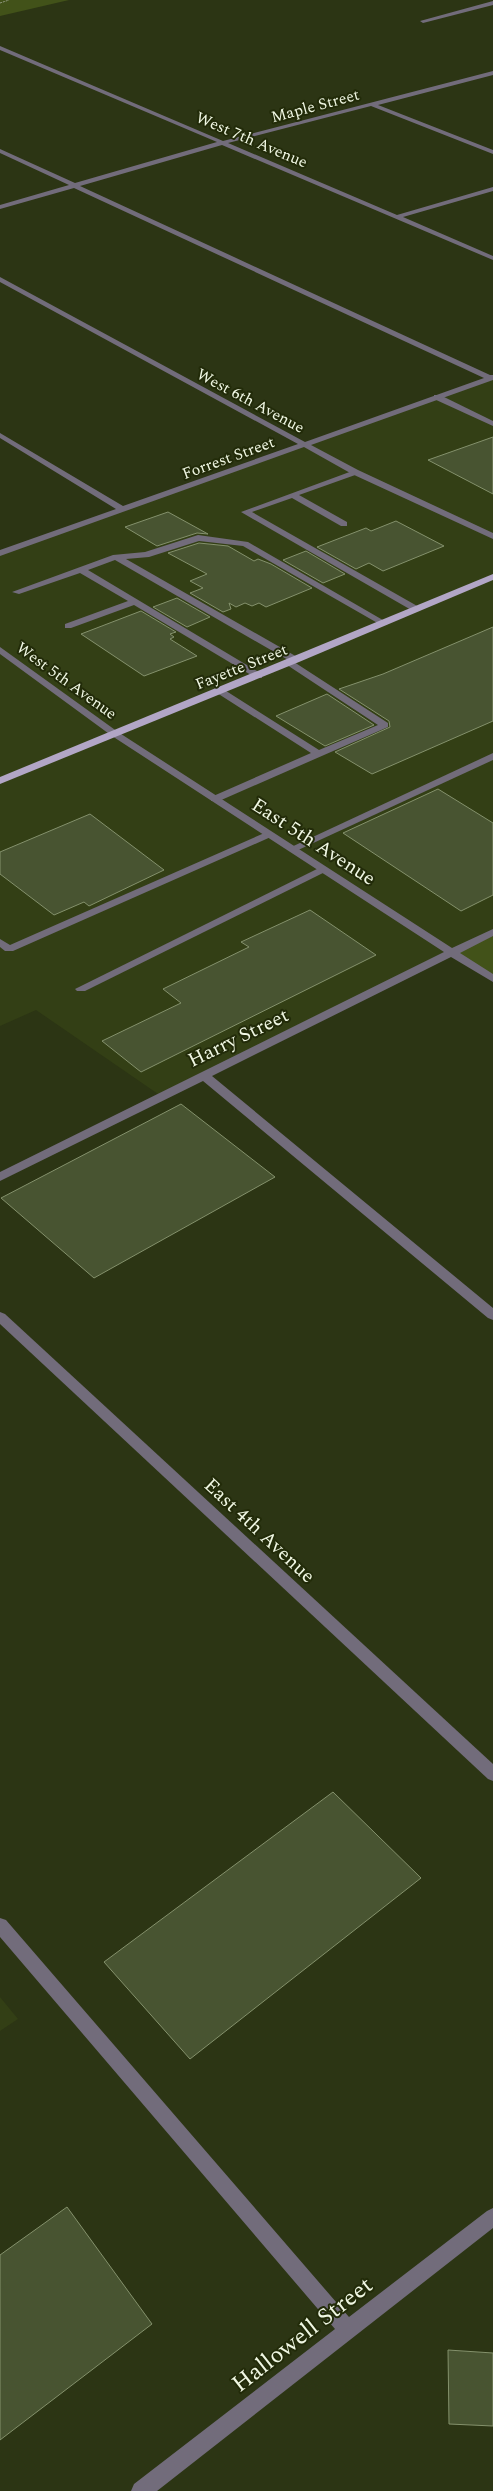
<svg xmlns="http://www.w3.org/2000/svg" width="493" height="2491" font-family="Spectral,serif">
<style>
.built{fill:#333f15}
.green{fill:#425219}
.building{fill:#485431;stroke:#84916c}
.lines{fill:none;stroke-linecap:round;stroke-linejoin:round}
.path{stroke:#91997f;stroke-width:1;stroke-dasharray:2 1;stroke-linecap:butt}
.lane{fill:#726c7b;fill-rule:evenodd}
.street{fill:#726c7b;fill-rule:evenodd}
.primary{fill:#b2a6c6;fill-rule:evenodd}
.labels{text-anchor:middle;stroke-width:4;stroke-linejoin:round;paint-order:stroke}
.far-street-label{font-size:16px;fill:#f0f7e3;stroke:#222b09}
.street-label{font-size:20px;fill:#f0f7e3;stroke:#222b09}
.near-street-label{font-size:24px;fill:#f0f7e3;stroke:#222b09}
</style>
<rect width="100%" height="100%" fill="#2c3514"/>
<!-- built -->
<g class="built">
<path d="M493,377v555l-332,164 -125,-86 -36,16v-473z"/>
<path d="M0,1997l18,22 -18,12z"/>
</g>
<!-- green -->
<g class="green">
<path d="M0,0h69l-69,16z"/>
<path d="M493,932v47l-40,-27z"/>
</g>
<!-- building -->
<g class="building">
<path d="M493,437v57l-65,-34z"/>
<path d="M168,512l40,22 -11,-1 -40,13 -32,-19z"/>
<path d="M396,521l48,25 -61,25 -14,-8 -13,6 -39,-22 49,-19 5,3z"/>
<path d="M199,543l29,3 26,15 4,-2 13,5 41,24 -46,19 -7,-4 -7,3 -7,-3 -9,4 -7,-4 2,6 -8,3 -33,-19 13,-5 -13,-7 17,-7 -39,-21z"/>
<path d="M306,551l39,23 -22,9 -40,-23z"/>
<path d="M177,598l33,19 -23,10 -34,-20z"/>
<path d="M141,611l35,21 -6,2 4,3 -4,2 27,17 -53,20 -63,-42z"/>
<path d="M493,627v94l-121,53 -37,-22 55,-25 -1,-6 -50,-32 44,-15z"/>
<path d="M327,694l47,31 -49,21 -49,-30z"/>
<path d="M438,789l55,34v72l-32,16 -118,-78z"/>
<path d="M90,814l74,56 -75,36 -5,-4 -30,13 -54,-41v-22z"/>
<path d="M310,910l66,45 -235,117 -39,-31 79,-38 -18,-14 86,-42 -8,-5z"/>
<path d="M181,1104l94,73 -181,101 -93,-80z"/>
<path d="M333,1792l88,86 -231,181 -86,-97z"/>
<path d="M67,2207l85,117 -152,116v-185z"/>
<path d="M448,2350l45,3v73l-44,-2z"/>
</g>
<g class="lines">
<!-- path -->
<path class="path" d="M0,3l9,-3"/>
<!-- lane -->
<g class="lane">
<path d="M434,395h6l53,26v5l-59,-27z"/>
<path d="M355,470l4,2 -1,2 -59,21 48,27v4h-6l-49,-28 -40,14 167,95v4h-6l-172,-99z"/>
<path d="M198,535l50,7 140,81 -7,2 -138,-79 -44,-5 -50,16 -23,2 173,99v4h-5l94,61v4l-169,74h-8v-4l100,-44 -94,-60v-4h6l96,61 59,-25 -94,-62 6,-2 -175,-101 -27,10 174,104v4h-6l-122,-73 -63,23h-6v-4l63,-23 -48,-28 -61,21 -7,-2 101,-37 32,-3z"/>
<path d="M493,753v7l-197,91 -4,1 -5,-3z"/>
<path d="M269,831l5,3 -1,2 -260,115h-8l-5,-4v-8l10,6z"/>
<path d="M323,866l5,3 -1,2 -242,120h-8l-2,-2z"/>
</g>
<!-- street -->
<g class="street">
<path d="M493,1v4l-70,18 -3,-2z"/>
<path d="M0,46l223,95 270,-70v4l-115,30 115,45v4l-122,-48 -143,37 169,72 96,-28v4l-90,26 90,39v4l-271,-115 -142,41 410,189h3v5l-182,65 47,25 135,63v6l-141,-65 -48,-27 -304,109v-6l116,-41 -116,-71v-5l123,73 175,-62 -298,-162v-5l305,165 179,-64 -410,-190 -74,21v-4l69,-20 -69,-32v-4l75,34 142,-41 -217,-92z"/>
<path d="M0,647l118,85 334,216 41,-19v7l-33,17 33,21v8l-42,-25 -239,119 281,232v12l-5,-2 -285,-237 -203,100v-9l444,-220 -332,-216 -112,-82z"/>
<path d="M0,1312l5,2 488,450v17l-5,-2 -488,-455z"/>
<path d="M0,1918l6,2 343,397 138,-106 6,-3v20l-336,263h-26l3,-7 201,-155 -335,-392z"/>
</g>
<!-- primary -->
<path class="primary" d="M493,574v6l-194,82 -299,122v-7z"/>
</g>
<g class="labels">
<!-- far-street labels -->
<g class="far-street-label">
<text transform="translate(315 105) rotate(-15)" y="6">Maple Street</text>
<text transform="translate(252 139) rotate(23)" y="6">West 7th Avenue</text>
<text transform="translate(251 400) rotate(28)" y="6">West 6th Avenue</text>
<text transform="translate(228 457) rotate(-20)" y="6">Forrest Street</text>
<text transform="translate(241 666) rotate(-22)" y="6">Fayette Street</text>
<text transform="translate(67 680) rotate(36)" y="6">West 5th Avenue</text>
</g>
<!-- street labels -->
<g class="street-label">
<text transform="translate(314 841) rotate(33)" y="7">East 5th Avenue</text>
<text transform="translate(238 1037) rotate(-26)" y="7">Harry Street</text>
<text transform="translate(260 1530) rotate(43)" y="7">East 4th Avenue</text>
</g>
<!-- near-street labels -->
<g class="near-street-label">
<text transform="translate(302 2334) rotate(-38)" y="8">Hallowell Street</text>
</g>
</g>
</svg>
